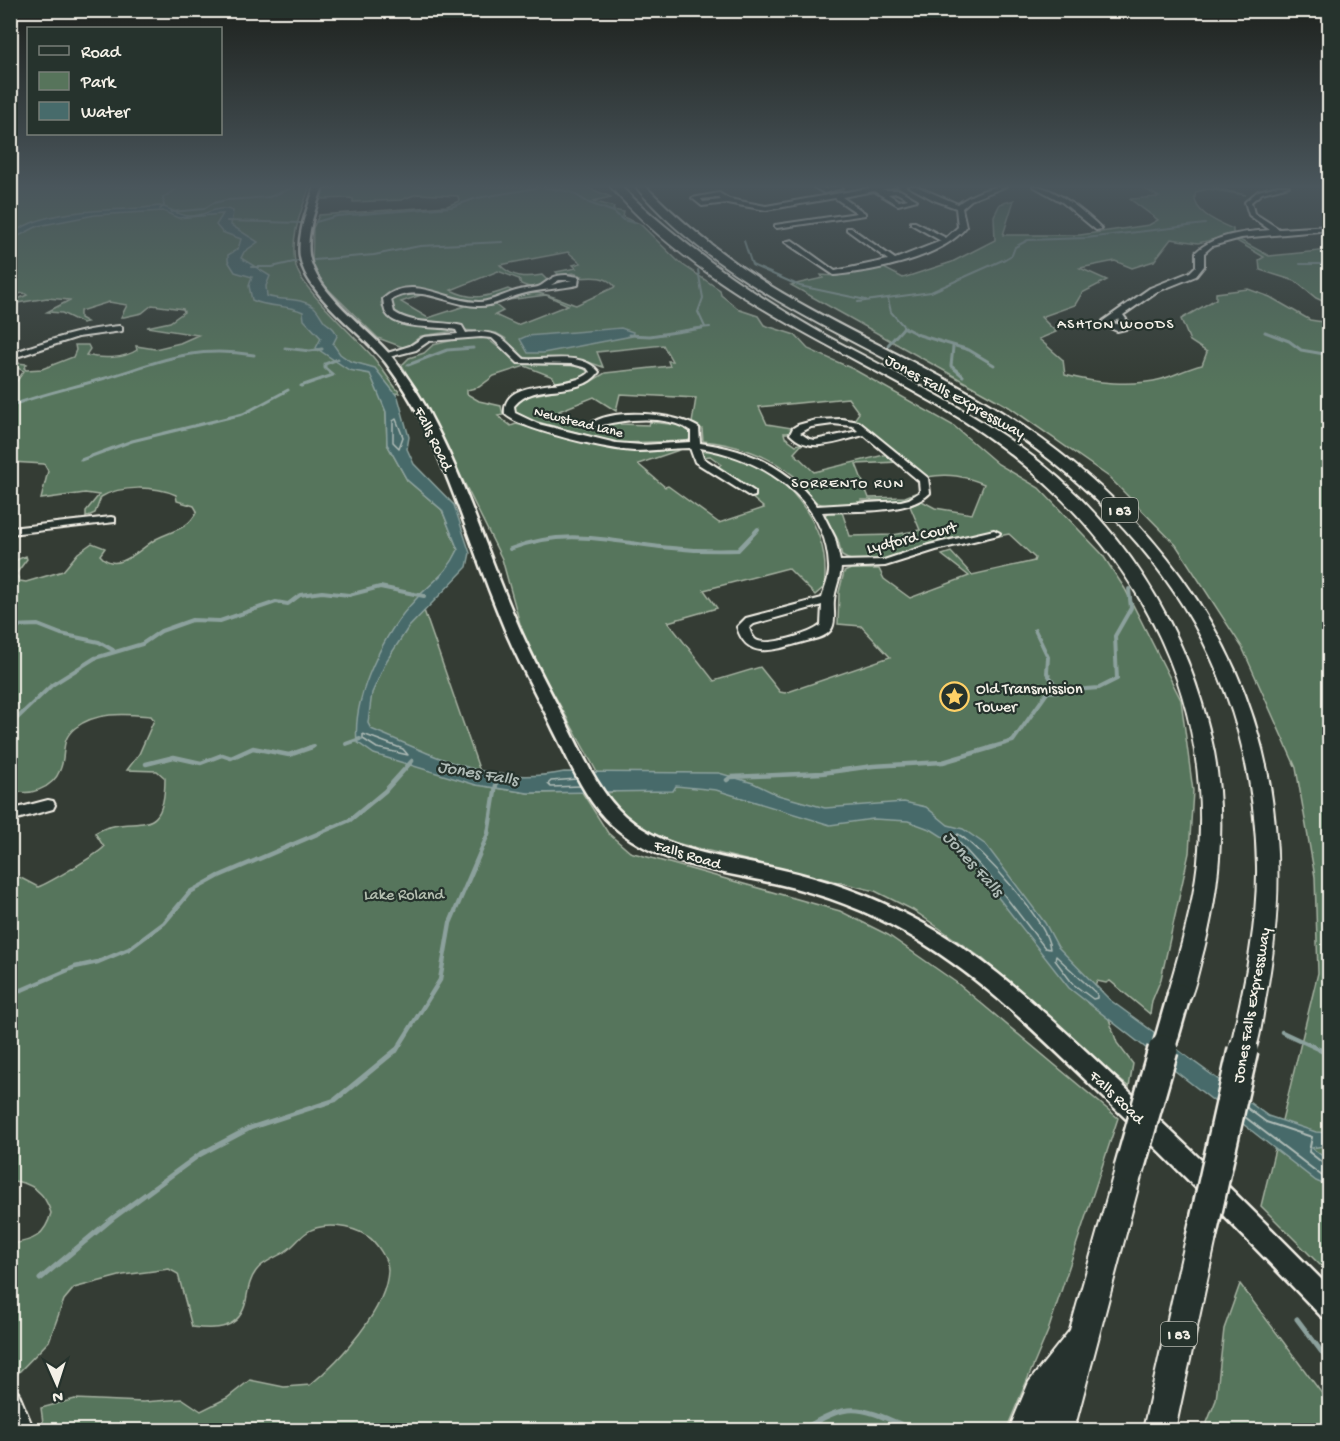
<svg xmlns="http://www.w3.org/2000/svg" width="1340" height="1441" font-family="'Gochi Hand',sans-serif">
<style>
.green{fill:#57745b;stroke:#a6b2a2;stroke-width:1.5}
.water{fill:#476b6b;stroke:#8ca19d;stroke-width:1.5}
.lines{fill:none;stroke-linecap:round;stroke-linejoin:round}
.shore-far1{stroke:#afbbb6;stroke-width:1.5}
.shore{stroke:#afbbb6;stroke-width:2}
.stream-far4{stroke:#8ca19d;stroke-width:2}
.stream-far3{stroke:#8ca19d;stroke-width:3}
.stream-far2{stroke:#8ca19d;stroke-width:4}
.stream-far1{stroke:#8ca19d;stroke-width:4.5}
.stream{stroke:#8ca19d;stroke-width:5}
.minor-casing{stroke:#f4f1e8;stroke-width:4}
.major-casing{stroke:#f4f1e8;stroke-width:5}
.highway-casing{stroke:#f4f1e8;stroke-width:4}
.minor{fill:#26332d;fill-rule:evenodd}
.major{fill:#26332d;fill-rule:evenodd}
.highway{fill:#26332d;fill-rule:evenodd}
.highway-bridge-far1-casing{stroke:#f4f1e8;stroke-width:27;stroke-linecap:butt}
.highway-bridge-casing{stroke:#f4f1e8;stroke-width:34;stroke-linecap:butt}
.highway-bridge-far1{stroke:#26332d;stroke-width:22}
.highway-bridge{stroke:#26332d;stroke-width:29}
.labels{text-anchor:middle;stroke-width:4.5;stroke-linejoin:round;paint-order:stroke}
.far-street-label{font-size:14px;fill:#f4f1e8;stroke:#26332d}
.far-neighbourhood-label{font-size:15px;letter-spacing:1.5px;fill:#f4f1e8;stroke:#26332d}
.shield{fill:#26332d;stroke:#b6b8b0;stroke-width:1.5}
.shield-label{font-size:15px;font-weight:bold;fill:#f4f1e8}
.street-label{font-size:16px;fill:#f4f1e8;stroke:#26332d}
.poi-label{font-size:16px;fill:#f4f1e8;stroke:#26332d;text-anchor:start}
.park-label{font-size:16px;fill:#b5bfb0;stroke:#26332d}
.water-label{font-size:18px;font-style:italic;fill:#afbbb6;stroke:#26332d}
</style>
<rect width="100%" height="100%" fill="#343c34"/>
<filter id="ink" filterUnits="userSpaceOnUse"><feTurbulence type="fractalNoise" baseFrequency=".0167" numOctaves="2"/><feDisplacementMap in="SourceGraphic" scale="12" xChannelSelector="R" yChannelSelector="G"/><feConvolveMatrix kernelMatrix="1 2 1 2 8 2 1 2 1" color-interpolation-filters="sRGB"/></filter>
<g filter="url(#ink)">
<!-- green -->
<g class="green">
<path d="M11,186h299c-9,25 -21,53 -14,80 5,23 59,70 77,91 10,12 17,25 27,36l-20,2 6,17 1,32 20,36 35,30 16,40 -8,18 -31,28 66,190 43,7 54,-1 26,41 22,19 210,59 48,24 69,48 161,135 -70,213 -42,99h-962l-3,-22 34,-9 68,3 40,-3 18,12 26,-13 23,-18 34,7 26,-2c29,-24 77,-75 78,-115 0,-10 -12,-29 -21,-34 -15,-10 -45,-15 -61,-3 -7,5 -12,13 -20,18 -10,7 -23,10 -30,20 -7,9 -8,20 -10,30 -6,29 -31,29 -54,26l-14,-53 -9,-5 -46,6 -49,13 -10,12 -15,41 -32,33 -6,1v-131c22,-3 34,-8 40,-31 -6,-20 -20,-31 -40,-32v-305l8,1 19,10c11,-4 60,-33 66,-40l-9,-14c38,-22 70,13 70,-55l-8,-7 -30,-1 12,-16 15,-34 -3,-4c-26,-2 -54,-5 -76,12 -16,13 -8,26 -15,42 -7,18 -33,29 -49,18v-226l15,-6 1,3 -11,15 4,7 6,1 37,-11 15,-18 14,-10 13,5 -5,7c17,21 42,-8 56,-16 17,-9 32,-9 41,-28l-3,-5 -17,-5 -1,-6c-21,-9 -55,-10 -75,2l-6,16 -9,4v-6l13,-16 -14,-2 -44,6 7,-28 -4,-7 -33,-2v-73l13,-18 -9,-4 3,-4 9,1 -3,4 2,2 16,-1 31,-12 3,-7 -1,-5h13l2,4 -4,6c15,4 38,4 51,-5l-1,-4 19,3 25,-6 18,-8 -51,-8 23,-5 14,-10 -1,-3 -31,-4 -10,8 -18,4h-3l6,-12 -18,-3 -29,9v7l7,4 -5,1 -20,-10 -15,-1 23,-12 -23,-2 -36,6v-2l16,-7 -3,-2 -13,2z"/>
<path d="M324,186h260l27,11 -18,4 21,6 -1,3 11,2 -1,5 17,7 40,39 40,27 1,5 19,15 18,6 6,9 31,10 13,14 45,20 101,57 44,38 41,24 63,66 23,35 56,111 12,91 -4,62 -28,126 -9,22 -2,13 -40,-33 -4,2 -9,-2 -8,22 20,16 8,24 16,21 -4,23 -54,-43 -92,-85 -70,-49 -38,-19 -203,-49c-26,-10 -49,-27 -67,-49l9,-1 -6,-18h-10l-73,-132 -23,-83 -57,-115 -43,-79 7,-7 15,-5 9,-8 29,-7 23,-1 35,27 61,2 6,5 -2,5 -29,7 -3,-6 -28,-11 -31,10 -15,11 -12,3v4l12,7 22,5 2,9 -5,1 13,10 5,-2 106,27 63,-3 -47,16 27,23 3,-1 51,37 45,-15 -14,-12 4,-5 -37,-23 4,-4 -11,-8 -7,1 -1,-5c11,-5 26,1 36,5 54,20 94,72 86,130l-9,8 -27,-27 -84,22 13,18 -49,14 46,59 46,-14 20,25 5,1 105,-36 -29,-31 -23,-2 1,-32 5,-20 7,-3h28l5,10 26,19 59,-22 -27,-21 9,-3 21,23 62,-14 1,-3 -26,-24 -10,2 -6,-6c-18,4 -37,7 -56,11 -29,7 -67,33 -95,15l-4,-16 -13,-24 3,-5 13,-2 9,27 43,-1 27,-5 -10,-24 12,-5 13,7 37,6 12,-30c-19,-8 -36,-11 -57,-7l-73,-57 5,-7 -11,-15 -89,9 8,17 25,4 -2,5h-6l1,4 11,8 7,-2 -9,10 20,19 74,-18 9,8 -41,2 13,34 36,-1 15,-6c-16,15 -39,8 -59,9v2c-12,1 -36,7 -46,-1 -8,-6 -13,-18 -21,-25 -25,-21 -59,-32 -91,-35l-1,-12 -10,-6 4,-25 -76,-4 -4,17 -22,-14 -35,14 19,13 12,-2 5,4 26,-5 -1,3 29,1 1,-3 29,3 12,6 -1,8 -3,2 -70,2 -94,-25 -8,-6v-6l9,-9 63,-13 18,-11 65,-7 -2,-5h4l-9,-16 -66,7 6,15 -21,-7 -53,-1 -8,-3 -16,-18 -9,-5 -32,-3 -13,-7 -34,-1 -20,-7 -6,-14 14,-8h22l-26,9 27,16 37,-12 29,-2 9,7 -8,4 22,10 51,-20 -22,-10 -38,5c30,-13 39,-5 68,5l39,-18c-8,-12 -24,-10 -37,-9l4,-2 -9,-3 -14,2 -3,-3 20,-4 -3,-3 8,-2 -13,-11 -68,13c13,13 25,13 42,10l5,5c-9,8 -13,10 -26,4l-2,-5 -21,-8 -47,19c21,11 36,7 57,-1l7,3c-14,5 -26,10 -41,10 -22,-1 -79,-32 -93,1 14,41 57,12 74,28l-34,5 -16,12 -27,-10 -56,-55 -10,-15 1,-40 6,-13 128,-9 12,-5 -1,-5 -41,-2 -16,6 -48,2v-3l-3,-1 -27,1 -3,-5z"/>
<path d="M1140,186h80l-6,2 32,7 -38,-6 -12,3c-7,19 23,31 37,37v6l-35,8 -27,-4 -17,22 -22,7 -17,-7 -35,7 27,12 -25,13 -7,12 -34,12 15,15 -17,7 24,21 2,15c30,8 67,12 97,4 14,-4 26,-11 40,-14l5,-13 -17,-11 -9,-22 35,-20v-6l32,-4 22,8 40,23 19,3v951l-68,-68 57,-233 -3,-96 -19,-109 -54,-121 -66,-102 -67,-68 -100,-70 -218,-122 32,-7 -2,-3 16,1 43,-10 23,12 49,-16 43,-22 -1,-24 6,-12 14,-4 -11,35h77l69,-10 9,-5 -28,-21 29,-2z"/>
<path d="M1235,240h5l29,16 60,-6v54l-13,-6 -21,-17 -35,-11 -1,-10 5,-3z"/>
<path d="M1240,1284l89,119v27h-125l12,-30 8,-71z"/>
</g>
<!-- water -->
<g class="water">
<path d="M159,206c12,1 19,11 32,10 16,0 25,-12 42,-5l-2,14 27,17 -14,10 -3,6 29,18 -4,10 1,10c15,6 32,0 47,11 4,3 7,10 11,15 6,5 10,6 12,14l-4,8 7,10 10,7 25,7 23,29 11,40 -2,12 7,15 40,41 16,48 -3,14 -59,61 -21,32 -15,33 -4,30 3,6c66,27 118,58 193,43l155,1 34,10 25,12 47,13 79,-6 22,5 22,18 15,4 23,16 59,78 13,24 52,53 158,116 48,16 13,1v12l-17,3 17,13v31l-6,-8 -7,-3 -247,-193 -83,-106 -35,-40 -19,-12 -24,-9 -35,-2 -43,6 -114,-35 -40,-4 -3,5 -145,2 -52,-8 -102,-31 -17,-12c-5,-45 27,-110 59,-143 17,-18 31,-25 42,-49l-16,-40 -35,-30 -20,-36 -1,-32 -16,-38 -21,-4 -33,-22 5,-10 -17,-18 -1,-8c-17,-8 -35,-4 -51,-12l-3,-14 3,-9 -17,-5 -7,-11v-6l10,-6 3,-10 -19,-7 -6,-7 7,-11 -45,4 -15,-7 -68,4 -57,11 -27,14v-6c41,-29 100,-21 148,-28z"/>
<path d="M621,328l12,4 -1,4 -89,17h-15l-8,-14 7,-3z"/>
</g>
<g class="lines">
<!-- shore-far1 -->
<g class="shore-far1">
<path d="M396,419l7,18 -4,11 -6,-6v-21z"/>
<path d="M363,734l40,15 5,6 -31,-7 -14,-9z"/>
<path d="M576,779l-25,2 -3,3 3,3 30,-1"/>
<path d="M958,834c24,15 90,88 92,115l-5,-1 -54,-70 -36,-40z"/>
<path d="M1056,956l41,38v4l-4,1 -20,-15 -18,-24z"/>
</g>
<!-- shore -->
<g class="shore">
<path d="M1247,1108l19,14 46,15 -3,15 15,12 6,1"/>
<path d="M1245,1117l85,65"/>
</g>
<!-- stream-far4 -->
<g class="stream-far4">
<path d="M160,209l4,-3 -1,-8 17,-12"/>
<path d="M171,212l33,-3 9,-6 14,-3 42,-3 28,-11"/>
<path d="M227,221l74,2"/>
<path d="M316,222l21,-6 114,-9 26,-9 65,-11 29,5 18,11 25,9 9,8 12,3"/>
<path d="M744,241l8,24 48,21 66,14"/>
<path d="M314,260l60,-5 46,-9 82,-4"/>
<path d="M1300,264h30"/>
<path d="M251,267h21l26,-6"/>
<path d="M698,270l5,28 -5,14 7,15"/>
<path d="M888,299l3,13 15,17"/>
<path d="M858,302l73,-10 74,-33 7,-4 3,-8 13,-7 58,-2 119,-14"/>
<path d="M691,329l19,-2"/>
</g>
<!-- stream-far3 -->
<g class="stream-far3">
<path d="M905,328l14,7 50,15 25,15"/>
<path d="M1265,332l24,9 12,9 29,5"/>
<path d="M629,335l21,1 52,-8"/>
<path d="M888,345l15,-17"/>
<path d="M953,347l-2,19 12,10"/>
<path d="M285,348l25,3 12,-2"/>
<path d="M408,365l39,-15 26,-2"/>
<path d="M301,386l32,-11 -8,-7v-4l13,-5"/>
<path d="M10,406c31,-12 61,-18 92,-27 58,-17 89,-34 152,-24"/>
<path d="M81,460l51,-19 111,-27 45,-24"/>
</g>
<!-- stream-far2 -->
<g class="stream-far2">
<path d="M510,549c54,-21 95,-9 150,-2 26,3 52,4 78,3l20,-21"/>
<path d="M10,626l28,-1 23,9 38,8 14,8"/>
<path d="M1049,692l50,-4 18,-9 -2,-43 16,-28 -2,-19"/>
<path d="M10,725l42,-40 43,-27 47,-14 19,-13 31,-11 28,1 56,-19 12,2 12,-9 22,-3 27,3 31,-8 44,9"/>
<path d="M346,744l14,-5"/>
<path d="M308,748l6,-2"/>
<path d="M989,748l24,-7 41,-58 -7,-10 1,-16 -13,-27"/>
</g>
<!-- stream-far1 -->
<g class="stream-far1">
<path d="M146,764l28,-7 27,6 21,-8 9,3 22,-10 36,7 23,-8"/>
<path d="M727,780l4,-3 91,-4 51,-7 70,-4 51,-15"/>
<path d="M10,995l65,-28 23,-5 31,-13 35,-26 26,-31 29,-16 131,-56 35,-29 27,-30"/>
<path d="M1282,1032l41,19"/>
<path d="M396,1051l44,-71 10,-57 38,-89 8,-49"/>
</g>
<!-- stream -->
<g class="stream">
<path d="M1320,1050l10,5"/>
<path d="M40,1279l73,-61 86,-63 51,-27 85,-28 61,-50"/>
<path d="M1297,1319l33,44"/>
<path d="M802,1430c47,-29 56,-24 105,-3"/>
</g>
<defs>
<g id="minor">
<path d="M317,186h19l-17,3z"/>
<path d="M812,186h8l5,3 14,-3 3,2 -18,5z"/>
<path d="M869,186h28l-16,4h19l17,10 -19,5 -24,-14 -32,6 23,16v2l-88,13 -2,-1v-2l82,-12 -22,-15 -69,12 -39,-7 -25,3 -10,-8 27,-5 10,6 37,7 103,-18zM897,193l11,6 -9,2 -11,-7zM718,197l3,3 -18,2 -2,-3z"/>
<path d="M908,186h8l42,18c13,-10 33,-18 49,-18l-36,14 -9,8 4,19c-25,32 -93,44 -132,48l-49,-33 7,-2 43,31 53,-11 -41,-30v-2h4l44,31 46,-18 -30,-17v-2h4l31,16 12,-11 -2,-19 -22,-8z"/>
<path d="M1033,186c21,0 54,28 69,43l-6,1 -34,-28z"/>
<path d="M1278,186h11l-27,7 -11,9 3,11 25,16 51,-3v4l-89,8 -29,8 -8,7v13l-8,10 -40,16 -33,23 8,11 -1,2 -13,3 -14,-6v-4l47,-33 40,-16 6,-6v-14c19,-18 50,-20 74,-22l-21,-15 -4,-13 13,-11zM1118,319l4,6 -10,-2z"/>
<path d="M566,275l13,2 -1,8c-19,4 -37,4 -56,9 -15,4 -29,13 -45,12 -30,-1 -57,-23 -86,-6l3,12c20,14 45,8 68,14l4,7c33,-3 35,4 58,26 24,2 58,-8 75,13 -21,28 -63,7 -85,34l1,7 23,11 78,19 26,2 49,-3v-11c-26,-17 -67,-12 -96,-4l-5,-3c23,-17 87,-11 109,4l1,15c47,6 89,24 117,63l84,-5 8,-2 11,-7 -1,-11 -55,-46c-25,6 -54,20 -74,-1l3,-6 5,-3 18,-5 26,-1 17,3 69,56 2,15c-21,22 -79,17 -108,19l13,26 5,23 44,-1 45,-15 65,-15 6,3 -2,2 -62,15 -51,16 -44,2c-1,11 -6,21 -7,32 -1,9 2,20 -2,28 -5,10 -19,11 -29,14 -26,7 -56,20 -66,-15l9,-9 76,-20c3,-11 8,-21 7,-32 -3,-68 -67,-108 -129,-118l3,10 52,34v4l-4,1 -56,-35 -5,-14c-18,0 -37,3 -56,3 -23,-1 -114,-21 -129,-37 -4,-39 67,-22 85,-42l-3,-4 -15,-4 -54,-1 -26,-25 -11,-1 -52,4 -13,9 -31,8 -4,-3 29,-9 14,-9 34,-3 -2,-4c-18,-5 -60,1 -70,-17 -2,-3 -2,-10 -3,-14 30,-27 64,4 97,3 14,-1 26,-9 40,-12 6,-2 17,-1 22,-5 9,-6 12,-10 24,-10zM559,280h13l-21,5zM833,424l20,2 5,5 -43,9 -6,-1 -9,-6 11,-6zM822,605l-1,20c-10,9 -53,22 -65,15 -4,-3 -5,-7 -7,-12l5,-4z"/>
<path d="M119,326l3,1v4l-44,6 -68,22v-5c36,-13 71,-25 109,-28z"/>
<path d="M111,517l4,1v4l-105,12v-6z"/>
<path d="M48,800l5,1 2,4 -2,4 -43,12v-11z"/>
<path d="M10,1389l8,3 16,38h-22z"/>
</g>
<path id="major" d="M315,186h8c-7,21 -17,46 -14,69 6,38 59,73 83,102 16,20 31,43 42,66 33,63 53,130 81,195 15,36 34,71 52,106 16,31 31,68 58,92 43,37 101,41 154,53 46,10 91,26 132,48 73,37 132,94 191,149 71,66 140,133 208,202l20,20v32l-9,-4c-75,-78 -150,-155 -228,-229 -58,-56 -116,-114 -187,-154 -40,-23 -83,-39 -128,-49 -56,-13 -121,-18 -166,-59 -27,-24 -42,-63 -59,-96 -17,-36 -37,-71 -52,-109 -27,-65 -46,-132 -77,-195 -11,-22 -24,-43 -38,-62 -24,-31 -79,-66 -86,-106 -3,-24 8,-49 15,-71z"/>
<g id="highway">
<path d="M610,186h10c61,58 128,106 201,147 65,36 132,67 193,110 105,73 176,184 200,309 12,66 6,133 -10,197 -5,18 -8,37 -16,54l-9,3 -9,-3 -3,-8c13,-44 26,-88 31,-133 19,-199 -94,-362 -262,-458 -112,-64 -239,-117 -326,-218z"/>
<path d="M635,186h10c38,38 79,71 124,99 69,43 144,74 213,115 158,94 276,237 293,425 6,60 1,117 -10,176 -3,19 -5,40 -13,57l-9,4 -9,-4 -4,-8c13,-60 28,-122 27,-184 -4,-223 -129,-375 -318,-479 -106,-58 -224,-107 -304,-201z"/>
<path d="M1129,1155l10,4 4,10 -69,261h-65l20,-48 41,-52 45,-161 4,-10z"/>
<path d="M1201,1223l10,5 5,10 -41,192h-32l43,-192 5,-10z"/>
</g>
</defs>
<!-- minor casing -->
<use href="#minor" class="minor-casing"/>
<!-- major casing -->
<use href="#major" class="major-casing"/>
<!-- highway casing -->
<use href="#highway" class="highway-casing"/>
<!-- minor -->
<use href="#minor" class="minor"/>
<!-- major -->
<use href="#major" class="major"/>
<!-- highway -->
<use href="#highway" class="highway"/>
<defs>
<path id="highway-bridge-far1" d="M1163,1051l16,-56"/>
<g id="highway-bridge">
<path d="M1129,1169l34,-119"/>
<path d="M1201,1238l42,-188"/>
</g>
</defs>
<!-- highway-bridge-far1 casing -->
<use href="#highway-bridge-far1" class="highway-bridge-far1-casing"/>
<!-- highway-bridge casing -->
<use href="#highway-bridge" class="highway-bridge-casing"/>
<!-- highway-bridge-far1 -->
<use href="#highway-bridge-far1" class="highway-bridge-far1"/>
<!-- highway-bridge -->
<use href="#highway-bridge" class="highway-bridge"/>
</g>
</g>
<!-- sky -->
<linearGradient id="sky" x2="0" y2="1"><stop stop-color="#1d211d"/><stop offset="0.48" stop-color="#4a565c"/><stop offset="1" stop-color="#4a565c" stop-opacity="0"/></linearGradient>
<rect width="1340" height="388" fill="url(#sky)"/>
<!-- icons -->
<defs>
<symbol id="sight-ring" viewBox="-11 -11 22 22"><circle r="9.5" fill="#26332d" stroke="#ffd166" stroke-width="1.5"/><path d="M0-6L1.8-2.2L6-1.7L2.9 1.2L3.7 5.4L0 3.3L-3.7 5.4L-2.9 1.2L-6-1.7L-1.8-2.2Z" fill="#ffd166"/></symbol>
</defs>
<g fill-rule="evenodd">
<use href="#sight-ring" x="938" y="680" width="33" height="33"/>
</g>
<g class="labels">
<!-- far-street labels -->
<g class="far-street-label">
<text transform="translate(579 421) rotate(14)" y="5">Newstead Lane</text>
</g>
<!-- far-neighbourhood labels -->
<g class="far-neighbourhood-label">
<text x="1116" y="328">ASHTON WOODS</text>
<text x="848" y="487">SORRENTO RUN</text>
</g>
<!-- shield labels -->
<g class="shield">
<rect x="1102" y="498" width="36" height="24" rx="4.5"/>
<rect x="1161" y="1322" width="36" height="24" rx="4.5"/>
</g>
<g class="shield-label">
<text x="1120" y="515">I 83</text>
<text x="1179" y="1339">I 83</text>
</g>
<!-- street labels -->
<g class="street-label">
<text transform="translate(956 395) rotate(29)" y="6">Jones Falls Expressway</text>
<text transform="translate(435 438) rotate(64)" y="6">Falls Road</text>
<text transform="translate(911 536) rotate(-14)" y="6">Lydford Court</text>
<text transform="translate(688 853) rotate(17)" y="6">Falls Road</text>
<text transform="translate(1250 1005) rotate(-80)" y="6">Jones Falls Expressway</text>
<text transform="translate(1118 1096) rotate(44)" y="6">Falls Road</text>
</g>
<!-- poi labels -->
<g class="poi-label">
<text x="976" y="693">Old Transmission<tspan x="976" dy="18">Tower</tspan></text>
</g>
<!-- park labels -->
<g class="park-label">
<text x="404" y="899">Lake Roland</text>
</g>
<!-- water labels -->
<g class="water-label">
<text transform="translate(478 772) rotate(10)" y="6">Jones Falls</text>
<text transform="translate(974 863) rotate(48)" y="6">Jones Falls</text>
</g>
</g>
<!-- margin -->
<rect width="1340" height="1441" fill="none" stroke="#26332d" stroke-width="36"/>
<rect x="18" y="18" width="1304" height="1405" fill="none" stroke="#f4f1e8" stroke-width="2" filter="url(#ink)"/>
<!-- legend -->
<rect x="27" y="27" width="195" height="108" fill="#26332d" stroke="#787f78" stroke-width="1.5"/>
<rect x="39" y="46" width="30" height="9" fill="#26332d" stroke="#787f78" stroke-width="1.5"/>
<text x="81" y="57" font-size="18" fill="#f4f1e8">Road</text>
<rect x="39" y="72" width="30" height="18" fill="#57745b" stroke="#787f78" stroke-width="1.5"/>
<text x="81" y="87" font-size="18" fill="#f4f1e8">Park</text>
<rect x="39" y="102" width="30" height="18" fill="#476b6b" stroke="#787f78" stroke-width="1.5"/>
<text x="81" y="117" font-size="18" fill="#f4f1e8">Water</text>
<!-- north arrow -->
<g transform="translate(57 1384) rotate(177)" stroke="#26332d" stroke-width="4.5" paint-order="stroke">
<path d="M0-4.5L10 22L0 15L-10 22Z" fill="#f4f1e8"/>
<text y="-9" font-size="16" font-weight="bold" text-anchor="middle" fill="#f4f1e8">N</text>
</g>
</svg>
